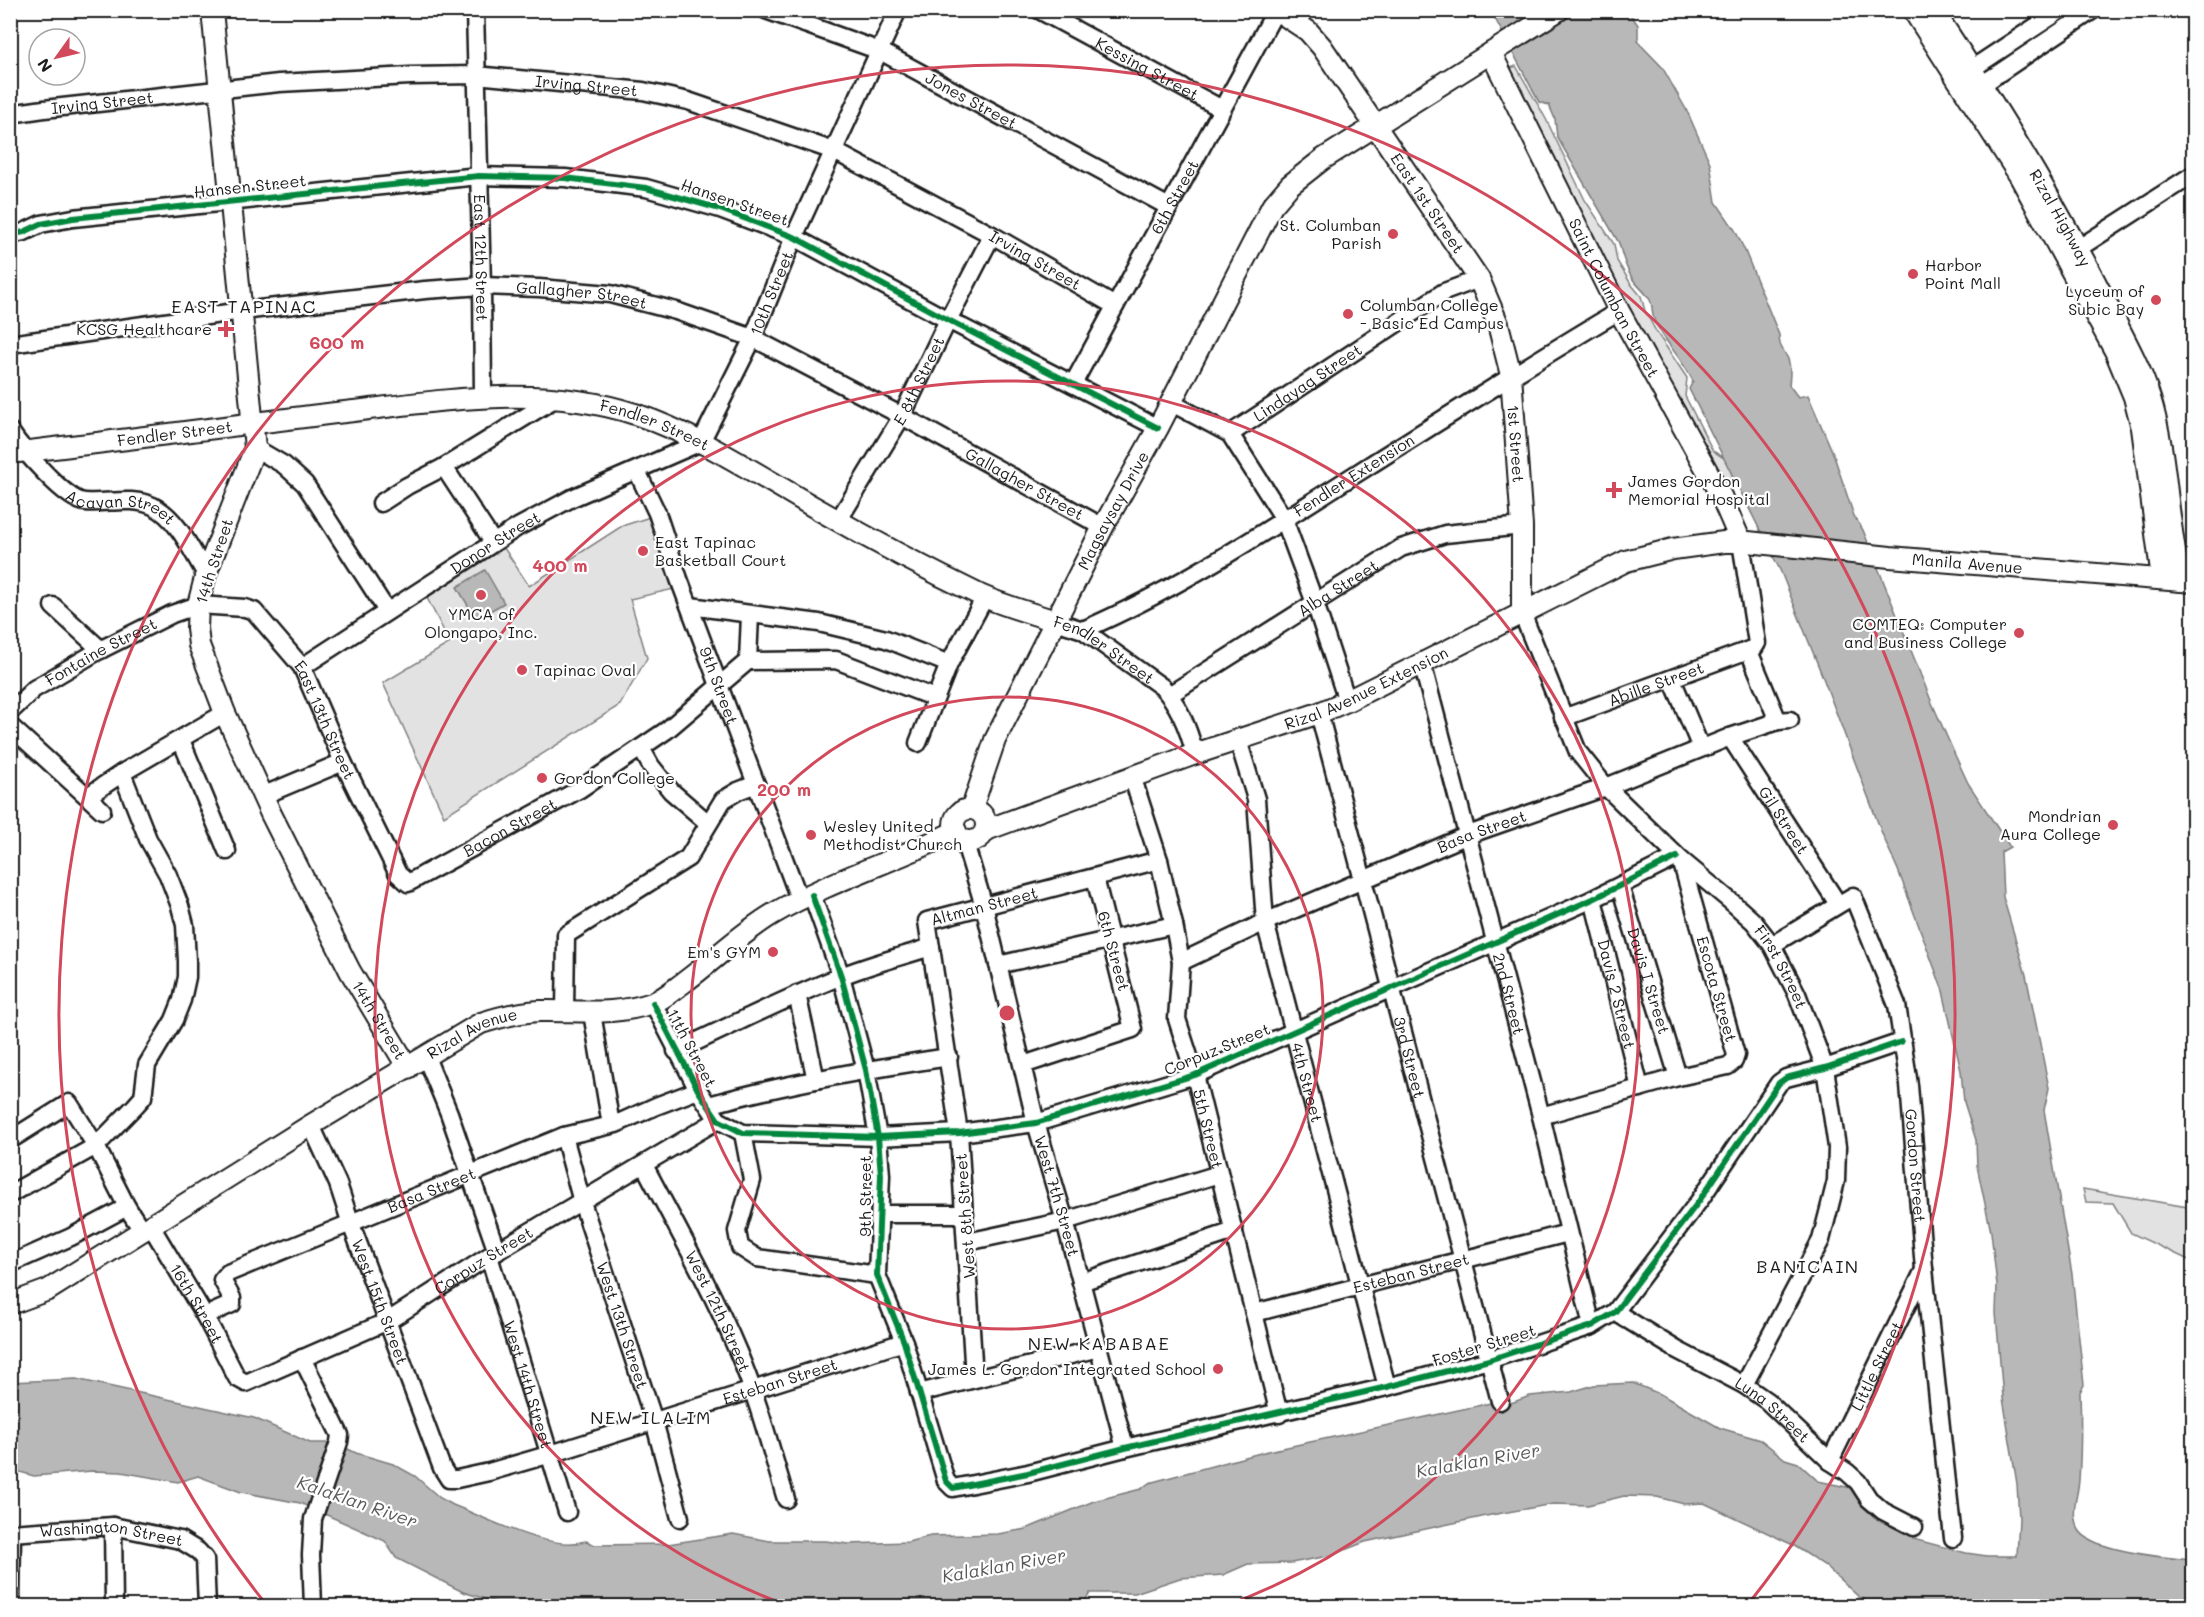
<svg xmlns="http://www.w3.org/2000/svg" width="2204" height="1617" font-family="Mali,sans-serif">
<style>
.green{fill:#e2e2e2;stroke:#7f7f7f;stroke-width:1.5}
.water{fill:#b8b8b8;stroke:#7a7a7a;stroke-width:1.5}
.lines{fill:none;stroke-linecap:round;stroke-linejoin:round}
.minor-casing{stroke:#1c1c1c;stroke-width:21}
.major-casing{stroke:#1c1c1c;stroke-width:24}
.minor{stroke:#fff;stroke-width:16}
.major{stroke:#fff;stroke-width:20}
.cycleway-casing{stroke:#fff;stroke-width:10}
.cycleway{stroke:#00873e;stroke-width:6}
.ring{fill:none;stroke:#d1495b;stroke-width:3}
.poi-dot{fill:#d1495b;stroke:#fff;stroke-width:2}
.labels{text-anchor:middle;stroke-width:4.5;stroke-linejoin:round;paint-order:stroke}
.street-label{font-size:16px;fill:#1c1c1c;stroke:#fff}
.poi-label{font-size:16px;fill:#1c1c1c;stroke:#fff;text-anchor:end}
.neighbourhood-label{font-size:18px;letter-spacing:1.5px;fill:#1c1c1c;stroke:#fff}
.water-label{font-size:18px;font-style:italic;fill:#5a5a5a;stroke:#fff}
.centre{fill:#d1495b;stroke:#fff;stroke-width:3}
.ring-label{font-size:18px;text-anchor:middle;font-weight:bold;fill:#d1495b;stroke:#fff;stroke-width:4.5;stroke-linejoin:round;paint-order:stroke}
</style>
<rect width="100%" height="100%" fill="#fff"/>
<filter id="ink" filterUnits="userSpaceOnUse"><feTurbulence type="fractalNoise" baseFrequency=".0167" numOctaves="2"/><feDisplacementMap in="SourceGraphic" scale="12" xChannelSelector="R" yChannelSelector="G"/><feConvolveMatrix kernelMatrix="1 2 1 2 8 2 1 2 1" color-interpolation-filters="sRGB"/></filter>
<g filter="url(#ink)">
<!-- green -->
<g class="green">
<path d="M1516,66l30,53 39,81 29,44 3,17 14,23 10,12 4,15 12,22 30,45 -2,18 28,55 14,9 6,17 -17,7 -207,-415z"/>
<path d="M653,516l21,73 -44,10 17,59 -27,47 -176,111 -61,-133 67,-40 -25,-49 79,-46 25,38 93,-60z"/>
<path d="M2083,1189l110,19v54l-62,-29 -18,-30 -27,-1z"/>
</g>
<!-- water -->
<g class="water">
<path d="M1491,11h137l10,14v17l24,25 25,44 23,52 6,39 19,28 10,21 34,84c0,13 4,13 9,24 3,9 2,17 1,26l9,12 10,-2 25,58 21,63 9,14 69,173 23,52 13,28 42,64 -9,5 2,45 23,78 23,113 -5,22 28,164 12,111 -4,7c1,29 1,59 -1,88 -1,17 -10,34 0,50 13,22 90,28 114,30v46h-315l-19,-9 -35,-32 -31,-20 -89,-42 -20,1 -27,-7 -33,-1 -36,9 -35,-1 -62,11 -126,27 -36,14 -38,7 -43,1 -25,11 -43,3 -45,15h-45l-5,8 -27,5h-421l-1,-3 -8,-1 -10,4h-110l-45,-14 -67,-34 -11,-17 -85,-38 -59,-11 -43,-16 -20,6 -57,-10 -29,-1 -58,5 -21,-6 -2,3v-91l65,-3 178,39 56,25h26l20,10 37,11 22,12 25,22 13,7c36,14 96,47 133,36l9,4 73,-1 65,-10 37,7h56l22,3 60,-2 22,-6 68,-2 28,-5 68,-28 47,-12 8,-6 115,-31 236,-51 11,2 19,-7 41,-4 23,-7 39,-2 29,12 58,33 41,12 24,19 13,4 20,18 38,8 55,42 2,8 53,14 21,3h30l2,-37 -2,-35 -14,-86 -7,-85 1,-28 -6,-53 -14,-66 -1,-26 -12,-38 -3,-31 -18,-80 -45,-121 -15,-34 -61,-161 -41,-103 -92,-183 4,-8c-10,-20 -25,-36 -36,-55 -7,-11 -3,-18 -7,-26 -5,-9 -13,-14 -18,-22 -7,-11 -10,-23 -13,-35l-62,-106 -2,-18 -6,-14 -10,-3z"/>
<path d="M485,570l19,33 -28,16 -19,-32z"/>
</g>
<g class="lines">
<defs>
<g id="minor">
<path id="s1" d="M475,10l7,276 1,110"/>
<path id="s2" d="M766,10l114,41 289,156"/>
<path id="s3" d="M1039,10l183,99"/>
<path d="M1961,76l100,-66"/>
<path d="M1971,92l122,-82"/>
<path id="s4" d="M10,114l34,-5 235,-26 131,-7 66,-1 167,16 45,10 146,50 158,84 123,71"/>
<path d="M10,235l14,-3 17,-8 32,-6 406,-42 86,2 81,10 74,21 74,28 154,83 210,108"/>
<path d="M2068,255l126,-81"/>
<path id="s5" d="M10,344l232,-33 183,-21 57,-4 57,2 71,6 66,17 77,27 149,78 201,111"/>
<path id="s6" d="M1073,384l203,-374"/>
<path d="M1170,402l60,32 54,85 31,84 32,98"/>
<path id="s7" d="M10,431c11,17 56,70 75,71 23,2 46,-6 68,4 25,12 39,46 53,68"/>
<path id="s8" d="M1230,434l214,-142 35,-13"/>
<path d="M255,448l29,17 21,19 82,127"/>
<path id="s9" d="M637,471l20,42 22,66 121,322"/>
<path d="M381,503l26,-17 37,-19"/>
<path id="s10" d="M838,521l64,-105 46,-96 44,-85"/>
<path d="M493,542l-49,-75 112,-69"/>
<path d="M53,606l48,44"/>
<path d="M690,606l129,17 67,16 63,25"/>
<path id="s11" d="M1522,613l56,139 28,35 75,73 53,44 20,18 18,23 25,49 28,74 12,79 -1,34 -7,28 -8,31 -77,145"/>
<path id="s12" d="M1055,621l28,9 79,57c17,17 27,44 33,67"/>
<path id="s13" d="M1083,630c93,-40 180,-97 265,-151 90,-57 180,-114 271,-168"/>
<path d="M1749,651l29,70"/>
<path d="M748,661l88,-1 99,38"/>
<path id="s14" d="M1422,663l119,453 51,210"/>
<path id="s15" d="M302,667l216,-140 54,-29 129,-56 52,-104 41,-101 104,-227"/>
<path d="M1672,679l29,69"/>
<path id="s16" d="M1169,695l232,-147 44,-14 77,-8"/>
<path id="s17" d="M10,712l24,-23 64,-38 74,-37 26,-9 47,3 9,3 48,56 41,95 55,112 10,9 172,-94 87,-59 81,-69 2,-46"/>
<path id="s18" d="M1319,713l181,688"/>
<path id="s19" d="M1563,718l191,-70 3,-5 -16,-101"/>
<path d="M10,726l92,84"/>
<path id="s20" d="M1730,737l108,167"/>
<path d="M181,740l46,111"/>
<path id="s21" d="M1238,740l18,59 9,123 122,465"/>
<path d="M918,743l31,-79 36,-67"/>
<path d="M641,748l10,18 20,25 37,32"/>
<path id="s22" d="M1132,776l27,84 15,65 7,37 -4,57 18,56 84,339"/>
<path d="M88,796l34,-23 103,-60"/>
<path d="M262,796l81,-34"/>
<path id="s23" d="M964,840l20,66 52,217 29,98 60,227"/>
<path id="s24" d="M1620,886l58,191"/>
<path d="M812,895l29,81 25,94 12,67 3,38 -4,100 27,67 42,139 7,7 75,-15 97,-25 262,-61 102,-27 103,-34 23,-14 84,-111 80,-118 7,-5 39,-10 76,-26"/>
<path id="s25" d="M1593,899l47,189"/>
<path id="s26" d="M1772,945l81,-49 44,109 12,80 15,184 29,269"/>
<path id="s27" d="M1181,962l84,-40 203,-87 138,-48 124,-50 48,-16 12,-1"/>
<path d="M998,965l176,-40"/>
<path d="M797,994l19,86"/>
<path d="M653,1003l45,87 20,30 25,13 135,4 81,-4 77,-10 159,-48 398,-176 84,-42"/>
<path d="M565,1012l1,-77 122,-77 35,-58 15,-9 18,-7"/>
<path d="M592,1013l19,112"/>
<path d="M676,1051c55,-25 107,-52 163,-74 29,-12 61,-20 92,-30"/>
<path d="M426,1057l23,56 48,139"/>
<path d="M1023,1065l110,-36 -38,-151"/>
<path d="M709,1105c78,-22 159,-36 240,-48"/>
<path d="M1541,1116l137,-39 50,-11 6,-5 2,-6 -55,-195"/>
<path id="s28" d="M311,1125l27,59 13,40 91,244 7,11h8l32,-7 62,-18 353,-112"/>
<path d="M743,1133l9,47 -15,51 3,16 17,11 120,17"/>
<path id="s29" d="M564,1136l18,66 72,219 26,97"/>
<path d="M10,1140l59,-37 27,43 31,61 16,25"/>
<path id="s30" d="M644,1165c32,61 67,123 94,187 20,47 33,98 48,147"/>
<path d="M10,1194l86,-48 39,-40 8,-9 4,-32 27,-45 8,-20 5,-23v-16l-2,-36 -5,-19 -12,-31 -20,-36 -26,-66"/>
<path d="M881,1214h84"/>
<path id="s31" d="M151,1226l54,90 32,62 9,5 142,-62 101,-65 229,-136"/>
<path d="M967,1242l98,-21 154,-47"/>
<path id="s32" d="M489,1256l78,256"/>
<path d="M10,1264l61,-27 56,-30"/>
<path d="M1081,1282l153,-51"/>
<path id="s33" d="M1615,1312l62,38 67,35 23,16 63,60 17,11 11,10 11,17 14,12 31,16"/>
<path id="s34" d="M1254,1313l314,-80"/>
<path id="s35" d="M205,1316l27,-12v-6l-10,-18 6,-7 336,-137 52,-12 40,-18 42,-16"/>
<path d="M302,1358l38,77 -1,7 -26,77 -2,36 2,51"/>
<path id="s36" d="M974,1378l-15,-245 -32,-212 232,-61"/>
<path d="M919,1393l180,-45"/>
<path id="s37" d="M1830,1461l94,-191"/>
<path d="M113,1526l1,80"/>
<path id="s38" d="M10,1533l103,-7 67,14 18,11 7,8 2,47"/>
<path d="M11,1606l1,-73"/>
</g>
<g id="major">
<path id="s39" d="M212,10l43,438 -49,126 -8,31 -1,23 2,17 26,68 46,101 79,157 58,97"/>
<path id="s40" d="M1276,10l32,21 14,16 157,232 19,45 13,51 11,151v87"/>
<path d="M1913,10l106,165 96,176 19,46 8,31 20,151"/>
<path id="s41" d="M1933,10c61,92 117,183 167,281 17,35 38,69 50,107 18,58 16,123 31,183"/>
<path id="s42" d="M1491,53l128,258 102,185 20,46"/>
<path id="s43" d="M10,453c112,-12 223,-28 335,-41 96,-11 196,-29 290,2 66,22 126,63 186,97 52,30 107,59 161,85 23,10 49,17 73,25"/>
<path id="s44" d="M972,808l23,-68 108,-213 55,-99 114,-222 18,-21 33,-26 236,-149"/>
<circle cx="970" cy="825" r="16"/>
<path id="s45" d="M986,830l209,-76 124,-41 28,-12 279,-140 47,-12 51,-7h24l142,15 304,25"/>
<path id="s46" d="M10,1304l38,-14 263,-165 170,-102c19,-6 38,-11 58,-12 38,-1 76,5 113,-8 12,-4 21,-13 31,-20 30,-22 58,-50 90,-69 58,-34 123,-53 183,-83"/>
</g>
</defs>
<!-- minor casing -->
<use href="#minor" class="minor-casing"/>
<!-- major casing -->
<use href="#major" class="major-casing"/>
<!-- minor -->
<use href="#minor" class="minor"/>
<!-- major -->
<use href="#major" class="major"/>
<defs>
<g id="cycleway">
<path d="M10,235l14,-3 17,-8 32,-6 406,-42 86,2 81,10 74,21 74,28 154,83 210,108"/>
<path d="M812,895l29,81 25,94 12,67 3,38 -4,100 27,67 42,139 7,7 75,-15 97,-25 262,-61 102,-27 103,-34 23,-14 84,-111 80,-118 7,-5 39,-10 76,-26"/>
<path d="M653,1003l45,87 20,30 25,13 135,4 81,-4 77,-10 159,-48 398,-176 84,-42"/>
</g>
</defs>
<!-- cycleway casing -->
<use href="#cycleway" class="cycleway-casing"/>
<!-- cycleway -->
<use href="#cycleway" class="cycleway"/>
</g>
</g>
<!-- distance rings -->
<g class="ring">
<circle cx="1007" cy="1013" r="316"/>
<path d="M786 1605A632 632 0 1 1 1228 1605"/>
<path d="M265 1603A948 948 0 1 1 1749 1603"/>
</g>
<!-- markers -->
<g class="poi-dot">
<circle cx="1393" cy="234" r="6"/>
<circle cx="1913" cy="274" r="6"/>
<circle cx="2156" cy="300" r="6"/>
<circle cx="1348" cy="314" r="6"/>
<path d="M223 320h6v6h6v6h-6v6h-6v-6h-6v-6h6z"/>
<path d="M1611 481h6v6h6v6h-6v6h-6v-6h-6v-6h6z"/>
<circle cx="643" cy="551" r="6"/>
<circle cx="481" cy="595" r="6"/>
<circle cx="2019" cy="633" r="6"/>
<circle cx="522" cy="670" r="6"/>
<circle cx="542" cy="778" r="6"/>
<circle cx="2113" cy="825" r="6"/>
<circle cx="811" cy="835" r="6"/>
<circle cx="773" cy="952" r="6"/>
<circle cx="1218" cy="1369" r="6"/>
</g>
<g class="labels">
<!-- street labels -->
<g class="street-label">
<text dy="6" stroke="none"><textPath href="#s3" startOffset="123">Kessing Street</textPath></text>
<text dy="6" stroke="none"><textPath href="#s4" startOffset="579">Irving Street</textPath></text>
<text dy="6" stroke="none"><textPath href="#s2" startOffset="225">Jones Street</textPath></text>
<text dy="6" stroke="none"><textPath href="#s4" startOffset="93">Irving Street</textPath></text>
<text transform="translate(250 186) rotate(-6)" y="6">Hansen Street</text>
<text dy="6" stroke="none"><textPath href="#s6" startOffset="213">6th Street</textPath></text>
<text transform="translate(735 202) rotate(19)" y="6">Hansen Street</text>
<text dy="6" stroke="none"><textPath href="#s40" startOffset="248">East 1st Street</textPath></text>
<text dy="6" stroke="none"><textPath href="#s41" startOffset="244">Rizal Highway</textPath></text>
<text dy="6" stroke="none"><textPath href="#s1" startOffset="248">East 12th Street</textPath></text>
<text dy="6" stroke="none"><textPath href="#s4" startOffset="1065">Irving Street</textPath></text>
<text dy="6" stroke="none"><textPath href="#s15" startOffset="624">10th Street</textPath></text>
<text dy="6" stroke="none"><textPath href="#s5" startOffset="576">Gallagher Street</textPath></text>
<text dy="6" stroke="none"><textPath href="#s42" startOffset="274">Saint Columban Street</textPath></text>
<text dy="6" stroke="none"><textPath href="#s10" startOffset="162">E 8th Street</textPath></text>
<text dy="6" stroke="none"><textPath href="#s8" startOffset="93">Lindayag Street</textPath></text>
<text dy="6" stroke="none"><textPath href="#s43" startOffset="652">Fendler Street</textPath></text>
<text dy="6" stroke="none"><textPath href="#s43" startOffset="166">Fendler Street</textPath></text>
<text dy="6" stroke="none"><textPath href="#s40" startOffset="510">1st Street</textPath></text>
<text dy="6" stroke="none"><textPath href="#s13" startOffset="312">Fendler Extension</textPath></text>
<text dy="6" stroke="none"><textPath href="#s5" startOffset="1062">Gallagher Street</textPath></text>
<text dy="6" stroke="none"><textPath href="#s7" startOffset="142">Acayan Street</textPath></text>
<text dy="6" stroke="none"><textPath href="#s44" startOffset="330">Magsaysay Drive</textPath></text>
<text dy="6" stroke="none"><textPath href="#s15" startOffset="230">Donor Street</textPath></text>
<text transform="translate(214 561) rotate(-72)" y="6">14th Street</text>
<text dy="6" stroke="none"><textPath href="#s45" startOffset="1040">Manila Avenue</textPath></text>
<text dy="6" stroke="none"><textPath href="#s16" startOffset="200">Alba Street</textPath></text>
<text dy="6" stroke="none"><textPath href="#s12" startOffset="57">Fendler Street</textPath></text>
<text dy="6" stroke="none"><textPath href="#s17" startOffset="110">Fontaine Street</textPath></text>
<text dy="6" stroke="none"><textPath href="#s19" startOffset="99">Abille Street</textPath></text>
<text dy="6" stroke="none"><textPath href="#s9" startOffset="230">9th Street</textPath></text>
<text dy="6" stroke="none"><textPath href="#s45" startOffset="406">Rizal Avenue Extension</textPath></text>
<text dy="6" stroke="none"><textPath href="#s17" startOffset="406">East 13th Street</textPath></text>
<text dy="6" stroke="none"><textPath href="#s20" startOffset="99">Gil Street</textPath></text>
<text dy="6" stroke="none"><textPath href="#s17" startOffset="706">Bacon Street</textPath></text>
<text dy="6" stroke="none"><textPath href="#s27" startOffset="328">Basa Street</textPath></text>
<text dy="6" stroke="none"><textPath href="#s36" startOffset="519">Altman Street</textPath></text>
<text transform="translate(1114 951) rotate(75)" y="6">6th Street</text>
<text dy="6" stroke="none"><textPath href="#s11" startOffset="448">First Street</textPath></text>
<text dy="6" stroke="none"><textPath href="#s24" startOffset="99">Davis I Street</textPath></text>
<text transform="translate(1717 989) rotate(74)" y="6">Escota Street</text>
<text dy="6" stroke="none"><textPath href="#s14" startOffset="342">2nd Street</textPath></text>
<text dy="6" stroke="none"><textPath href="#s25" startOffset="98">Davis 2 Street</textPath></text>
<text dy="6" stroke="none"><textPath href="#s39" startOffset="1064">14th Street</textPath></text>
<text dy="6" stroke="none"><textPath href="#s46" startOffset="537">Rizal Avenue</textPath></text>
<text transform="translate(692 1048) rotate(62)" y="6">11th Street</text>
<text transform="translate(1217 1049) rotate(-22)" y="6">Corpuz Street</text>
<text dy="6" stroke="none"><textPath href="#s18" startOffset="356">3rd Street</textPath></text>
<text dy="6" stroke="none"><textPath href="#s21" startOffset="351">4th Street</textPath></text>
<text dy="6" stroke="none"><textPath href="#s22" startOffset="364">5th Street</textPath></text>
<text dy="6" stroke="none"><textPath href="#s26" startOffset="374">Gordon Street</textPath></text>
<text dy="6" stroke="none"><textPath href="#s35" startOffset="285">Basa Street</textPath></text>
<text dy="6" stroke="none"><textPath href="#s23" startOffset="368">West 7th Street</textPath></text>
<text transform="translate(865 1196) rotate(-90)" y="6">9th Street</text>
<text transform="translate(965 1216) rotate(-94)" y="6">West 8th Street</text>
<text dy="6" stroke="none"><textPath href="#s31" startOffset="453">Corpuz Street</textPath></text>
<text dy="6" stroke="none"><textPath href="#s34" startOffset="162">Esteban Street</textPath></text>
<text dy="6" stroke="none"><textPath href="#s28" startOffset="190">West 15th Street</textPath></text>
<text dy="6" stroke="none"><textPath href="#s31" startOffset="90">16th Street</textPath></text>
<text dy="6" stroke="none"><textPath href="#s30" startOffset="164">West 12th Street</textPath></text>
<text dy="6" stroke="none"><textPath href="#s29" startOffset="198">West 13th Street</textPath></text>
<text transform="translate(1484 1345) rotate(-17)" y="6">Foster Street</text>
<text dy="6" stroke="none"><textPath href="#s37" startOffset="106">Little Street</textPath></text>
<text dy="6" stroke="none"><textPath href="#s28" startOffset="726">Esteban Street</textPath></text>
<text dy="6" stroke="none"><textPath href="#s32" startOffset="134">West 14th Street</textPath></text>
<text dy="6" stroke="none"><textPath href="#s33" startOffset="186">Luna Street</textPath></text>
<text dy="6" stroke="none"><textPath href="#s38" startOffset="102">Washington Street</textPath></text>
</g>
<!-- poi labels -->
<g class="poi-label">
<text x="1381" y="231">St. Columban<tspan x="1381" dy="18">Parish</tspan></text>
<text x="1925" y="271" text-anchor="start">Harbor<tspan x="1925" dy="18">Point Mall</tspan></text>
<text x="2144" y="297">Lyceum of<tspan x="2144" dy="18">Subic Bay</tspan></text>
<text x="1360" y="311" text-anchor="start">Columban College<tspan x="1360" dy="18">- Basic Ed Campus</tspan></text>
<text x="212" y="335">KCSG Healthcare</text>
<text x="1628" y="487" text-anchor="start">James Gordon<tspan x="1628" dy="18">Memorial Hospital</tspan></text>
<text x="655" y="548" text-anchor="start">East Tapinac<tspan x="655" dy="18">Basketball Court</tspan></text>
<text x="481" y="620" text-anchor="middle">YMCA of<tspan x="481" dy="18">Olongapo, Inc.</tspan></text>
<text x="2007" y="630">COMTEQ: Computer<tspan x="2007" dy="18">and Business College</tspan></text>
<text x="534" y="676" text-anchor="start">Tapinac Oval</text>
<text x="554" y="784" text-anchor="start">Gordon College</text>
<text x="2101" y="822">Mondrian<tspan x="2101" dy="18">Aura College</tspan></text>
<text x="823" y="832" text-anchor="start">Wesley United<tspan x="823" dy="18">Methodist Church</tspan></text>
<text x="761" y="958">Em's GYM</text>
<text x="1206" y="1375">James L. Gordon Integrated School</text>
</g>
<!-- neighbourhood labels -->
<g class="neighbourhood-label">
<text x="244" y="313">EAST TAPINAC</text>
<text x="1808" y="1273">BANICAIN</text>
<text x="1099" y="1350">NEW KABABAE</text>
<text x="651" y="1424">NEW ILALIM</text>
</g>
<!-- water labels -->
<g class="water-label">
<text transform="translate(1478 1461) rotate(-10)" y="6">Kalaklan River</text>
<text transform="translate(357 1502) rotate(19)" y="6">Kalaklan River</text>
<text transform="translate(1004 1566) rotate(-10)" y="6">Kalaklan River</text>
</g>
</g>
<circle cx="1007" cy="1013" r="9" class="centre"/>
<g class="ring-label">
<text x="337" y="349">600 m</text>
<text x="560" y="572">400 m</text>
<text x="784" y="796">200 m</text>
</g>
<!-- margin -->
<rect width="2204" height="1617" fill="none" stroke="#fff" stroke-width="36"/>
<rect x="18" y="18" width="2168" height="1581" fill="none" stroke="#1c1c1c" stroke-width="2" filter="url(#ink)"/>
<!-- north arrow -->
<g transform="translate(57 57) rotate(236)"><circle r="28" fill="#ffffff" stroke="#a4a4a4" stroke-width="1.5"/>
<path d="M0-4.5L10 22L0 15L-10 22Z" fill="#d1495b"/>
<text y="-9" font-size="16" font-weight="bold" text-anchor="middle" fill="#1c1c1c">N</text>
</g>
</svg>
